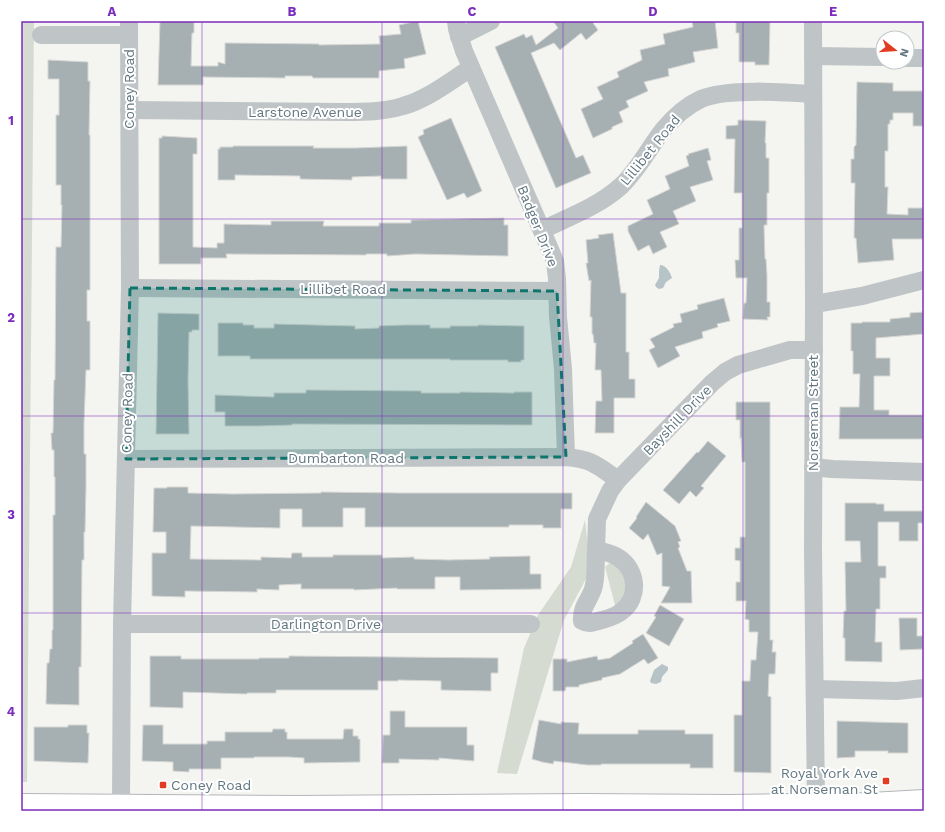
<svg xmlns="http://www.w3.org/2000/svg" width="945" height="832" font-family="'Work Sans',sans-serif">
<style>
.green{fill:#d6dbd1}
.water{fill:#b7c4c7}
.building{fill:#a6b0b3;stroke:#d5d5d3}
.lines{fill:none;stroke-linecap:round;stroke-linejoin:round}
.major-casing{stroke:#b2b7ba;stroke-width:24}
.minor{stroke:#bfc4c6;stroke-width:18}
.major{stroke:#fff;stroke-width:22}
.marked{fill:#0f766e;fill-opacity:0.2;stroke:#0f766e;stroke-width:3;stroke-dasharray:8 5;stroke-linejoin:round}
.grid{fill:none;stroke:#7b2cbf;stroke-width:1;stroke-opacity:0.55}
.poi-dot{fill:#e13d23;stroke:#fff;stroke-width:1.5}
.labels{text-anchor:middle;stroke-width:4;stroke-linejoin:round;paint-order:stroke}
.street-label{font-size:14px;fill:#637781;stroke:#fff}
.poi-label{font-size:14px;fill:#637781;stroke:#fff;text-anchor:end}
.neatline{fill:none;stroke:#7b2cbf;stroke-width:1.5}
.grid-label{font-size:13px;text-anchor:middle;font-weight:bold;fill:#7b2cbf}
</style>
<rect width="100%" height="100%" fill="#f4f4f0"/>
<!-- green -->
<g class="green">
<path d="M21,21h13l-7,761h-6z"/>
<path d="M585,520l4,37 -2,20 -23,43 -47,154 -20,-1 27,-125 14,-33 33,-48z"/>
<path d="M612,561l13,14 2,18 -11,16 -11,-42z"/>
</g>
<!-- water -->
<g class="water">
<path d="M660,265c6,0 10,7 12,13l-6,4 -3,6 -4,1 -3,-2 -1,-2 4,-7v-7z"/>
<path d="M662,664l6,3v3l-6,7 -1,5 -5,2 -5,-1 -1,-2 4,-11z"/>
</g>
<!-- building -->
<g class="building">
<path d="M160,21h34v12h-2l-1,33h27v-4l7,2v-21l94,1v1l61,-1 -1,-8 22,-2 -2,-9 19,-4 8,33 -22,5 1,9 -26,3v7h-66l-1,-2h-27v2l-82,-1v8h-45z"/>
<path d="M553,21h42l-2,2 5,7 -12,10 -5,-7 -21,17 -6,-7 -23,10 45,105 7,-3 8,18 -35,15 -61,-141 29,-13 2,4 6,-3 4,10 22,-17z"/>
<path d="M692,21h23l3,27 -25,4 2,10 -27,7 1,7 -25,6 4,9 -22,10 3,6 -10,5 4,10 -11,5v2l-19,9 -12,-29 22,-10 -6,-12 22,-10 -2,-5 25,-12 -2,-10 25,-6 -2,-10 30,-7z"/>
<path d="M736,21h34l-1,44h-14v-3h-16v-29h-3z"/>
<path d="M48,60l40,2v19h2l-1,54h1v155h-3v31h3v49h-4l-2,53v31h2v33l-1,45h-1v28h-2l-1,107h-2v38l-33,-1 1,-41h2l1,-14h2v-19h1v-115h2v-38h-1v-27h-2l-1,-17h2l1,-53h1l1,-133h5l1,-42h-1v-20h-5v-70h3v-36h-11z"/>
<path d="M857,82l36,1v8h31v35h-11v-13h-20v7h-3v4h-2v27h-3v36h3l-1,27 21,1v-7h16v31h-32l2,21 -36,3 -2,-25h-2l1,-55h-4v-24h3v-12l2,-2z"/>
<path d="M451,118l31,73 -15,7 -3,-5 -17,7 -29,-63 6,-3 -1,-4z"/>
<path d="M738,120l28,1 -1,22h1v15h3v35h-2v32h-3l1,34h1l1,16v27h3v15h-3l1,3 -25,-1 1,-16h2l1,-25h-11l-1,-18h4v-32h3v-35h-8l1,-54h-9v-13l12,-1z"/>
<path d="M162,136l35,2v16h-4v93l24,1v-5h7v-19l47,1v-4h53l-1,5h56v-3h32v-3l93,-2v7h4v31l-93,-2 -28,2v-2h-21v1l-140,-1 1,4h-26v6h-42v-126h3z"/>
<path d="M233,146h81l-1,2h43l51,-2v33h-26v-3l-29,1v3l-52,-1v-3l-65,-1v5h-17v-31h2v-2h13z"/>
<path d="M708,148l3,12 -4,1 6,19 -23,7 6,14 -23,10 6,13 -19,8 7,15 -14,7 -4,-9 -11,6 -10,-20v-5l25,-12 -6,-14 23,-11 -5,-13 24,-10 -3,-10 3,-1 -1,-1z"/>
<path d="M613,233l8,60h5v59h3v27h6v19h-21v35h-19l1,-32h6l-1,-31h-6l1,-27h-2l-1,-9h-1v-17h-2l1,-37 -2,1 -3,-18h2l-2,-23 13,-2 -1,-3z"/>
<path d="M724,298l6,23 -13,3 1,3 -16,5 1,6 -28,9 5,9 -22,12 -9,-18 6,-3 -5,-8 24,-12 -1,-3 9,-2 -2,-8 18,-5 -1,-4z"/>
<path d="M924,312v22l-48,4v20h14v18h-16v34h15v5h34v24h-84l1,-32h19l1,-33h-7v-23h-2v-28h11v-1h28v-3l20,-2v-4z"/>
<path d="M158,313l41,1v16h-7v2h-3l-1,49 1,53h-33z"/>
<path d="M218,323h25v2h11v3h20v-4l81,2v3l24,-1v-2l25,-1h26v3h20v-2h28v-1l46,1v34h-3v2h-13v-2h-58v-1h-200v-3h-32z"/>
<path d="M306,390l115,1v2h39v-1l54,1v-1h18v33l-240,-1v1l-34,1h-33v-14h-10v-17l59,2v-4h32z"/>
<path d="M736,402h34v238h3l-1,12h4l-1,22h-6l-1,22 3,1v76l-37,-1v-57h8v-34h8l1,-21h5l2,-28h-9v-12l-4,-1 1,-18h-10v-19h4v-21l-5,-1v-12h5v-11h5v-75h-3l-1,-25 -1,2v-19h-4z"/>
<path d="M708,441l18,15 -25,30 3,2 -8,9 -6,-6 -11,13 -16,-14 34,-38 1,1z"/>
<path d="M167,487h21v6l44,1 89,-1v-1l78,1h173v16h-11v19h-18v-3h-34v2h-144v-19h-22v19h-41v-18h-22v19l-89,-2 -1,33 71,1v-3l30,1 1,-5h10v4h31v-2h49v3l32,-1v2l35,1 41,-1 -1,-2 41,-1v18h11v15l-81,1v-13h-25v12h-38v-1l-43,2v-1h-53v-5l-22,1v5l-22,-1v3l-72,-1v6l-33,-1v-43h14v-21h-13l1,-44h13z"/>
<path d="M646,502l29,24 6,15 -3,1 2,5 -2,1 9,23h4l1,32h-31l9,-16 -8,-1v-33l-5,2 -9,-21 -5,6 -14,-12 8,-10 -1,-1z"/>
<path d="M845,503h31v1h8v7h40v12h-6v18h-19v-19h-21v44h8v12h-6v31h-4l-1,33h7v20l-37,-1v-23h-2l1,-27h2l-1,-49h16l-1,-21h-15z"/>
<path d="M660,605l24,14 -15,27 -23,-13 10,-16 -2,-1z"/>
<path d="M899,618h18v18h6v13l-23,1z"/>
<path d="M643,634l15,24 -10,6 -4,-5 -24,15 -18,4v2l-23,5v2h-13l-1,4h-12v-32h14v3l30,-6 1,4 12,-2 23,-15 -1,-2z"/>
<path d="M150,656h31v3h78v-1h30v-2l209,2v15h-7v18l-50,-1v-9l-43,-1v1h-20v9h-102v3h-29v1l-64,-2v16l-27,-1h-6z"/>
<path d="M390,711h15v16h62v18h7v16l-35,-3v2l-40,-1v4h-17l1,-28h7z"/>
<path d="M539,720l22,4v-2l18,1 -1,11h60v-4h47v4h28v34h-23v-4h-89v1h-14l-33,-4 -1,3 -11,-2 -10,-3z"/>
<path d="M837,721l71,2v30h-20v-2h-33v6l-18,1z"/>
<path d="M68,725h19v8h2l-1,30 -54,-2v-34h34z"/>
<path d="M143,725h20v19h44v-3h18v-9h47l1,-3h12v3h2v7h56l1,-10h9v7h5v3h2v23l-56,1v-5l-15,-1h-35v1h-33v11h-32v3l-16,-1v-9l-31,-1z"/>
</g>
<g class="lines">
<defs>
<path id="major" d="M21,805l275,2 288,-2 145,1 142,-2 53,-3"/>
</defs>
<!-- major casing -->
<use href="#major" class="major-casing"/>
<!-- minor -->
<g class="minor">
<path d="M456,21l1,8 7,22 91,210 2,18 1,38 5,52 3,88"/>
<path d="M813,21l1,283 -1,246 3,255"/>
<path d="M41,35h88"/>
<path d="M459,37l32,-16"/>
<path d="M813,56l70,1"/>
<path d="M907,58h17"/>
<path d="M129,110l216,2c19,0 39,0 58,-6 25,-7 47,-25 68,-38"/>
<path d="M542,230c27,-13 57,-24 79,-44 17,-16 28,-38 42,-56 10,-12 23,-24 38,-31 25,-11 83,-7 111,-5"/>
<path d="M130,288l427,3"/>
<path d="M814,304l48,-8 62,-16"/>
<path d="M126,459l440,-2c26,2 32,9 52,23"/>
<path d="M813,467l19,2 92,3"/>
<path d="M596,550c-1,13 1,27 -3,39 -4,12 -12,18 -11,32 7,4 13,1 20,-1 7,-2 15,-4 20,-9 18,-14 15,-41 -3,-53 -7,-5 -15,-6 -23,-8l1,-31 13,-28 8,-11 94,-97 13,-11 13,-7 52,-15h24"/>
<path d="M122,624h409"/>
<path d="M815,689l82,2 27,-3"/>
<path d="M121,806l1,-182 8,-336 -1,-267"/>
</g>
<!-- major -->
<use href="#major" class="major"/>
</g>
<!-- marked area -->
<path class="marked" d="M130,288l427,3 9,166 -440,2z"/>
<!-- grid -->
<path class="grid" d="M202,21v790M382,21v790M563,21v790M743,21v790M21,219h903M21,416h903M21,613h903"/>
<!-- markers -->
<g class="poi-dot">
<rect x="882" y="777" width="8" height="8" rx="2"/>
<rect x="159" y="781" width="8" height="8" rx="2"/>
</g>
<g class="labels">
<!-- street labels -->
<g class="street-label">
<text transform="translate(129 89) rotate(-90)" y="5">Coney Road</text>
<text x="305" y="117">Larstone Avenue</text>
<text transform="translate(650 150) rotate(-51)" y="5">Lillibet Road</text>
<text transform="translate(538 226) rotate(68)" y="5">Badger Drive</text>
<text x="343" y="294">Lillibet Road</text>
<text transform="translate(127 413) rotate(-89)" y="5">Coney Road</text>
<text transform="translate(813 413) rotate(-90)" y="5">Norseman Street</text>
<text transform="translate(677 420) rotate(-46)" y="5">Bayshill Drive</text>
<text x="346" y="463">Dumbarton Road</text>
<text x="326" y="629">Darlington Drive</text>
</g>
<!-- poi labels -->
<g class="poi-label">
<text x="878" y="778">Royal York Ave<tspan x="878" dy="16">at Norseman St</tspan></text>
<text x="171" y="790" text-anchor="start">Coney Road</text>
</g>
</g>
<!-- border -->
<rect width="945" height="832" fill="none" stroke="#ffffff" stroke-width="44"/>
<!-- north arrow -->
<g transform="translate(895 50) rotate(107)"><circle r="19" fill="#ffffff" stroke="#c1c9cd"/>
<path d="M0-3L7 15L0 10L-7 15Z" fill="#e13d23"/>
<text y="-6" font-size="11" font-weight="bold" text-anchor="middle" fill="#637781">N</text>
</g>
<rect x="22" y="22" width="901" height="788" class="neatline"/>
<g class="grid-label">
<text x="112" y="16">A</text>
<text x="292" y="16">B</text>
<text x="472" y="16">C</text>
<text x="653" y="16">D</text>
<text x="833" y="16">E</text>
<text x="11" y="125">1</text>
<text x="11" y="322">2</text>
<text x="11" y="519">3</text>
<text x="11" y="716">4</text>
</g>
</svg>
